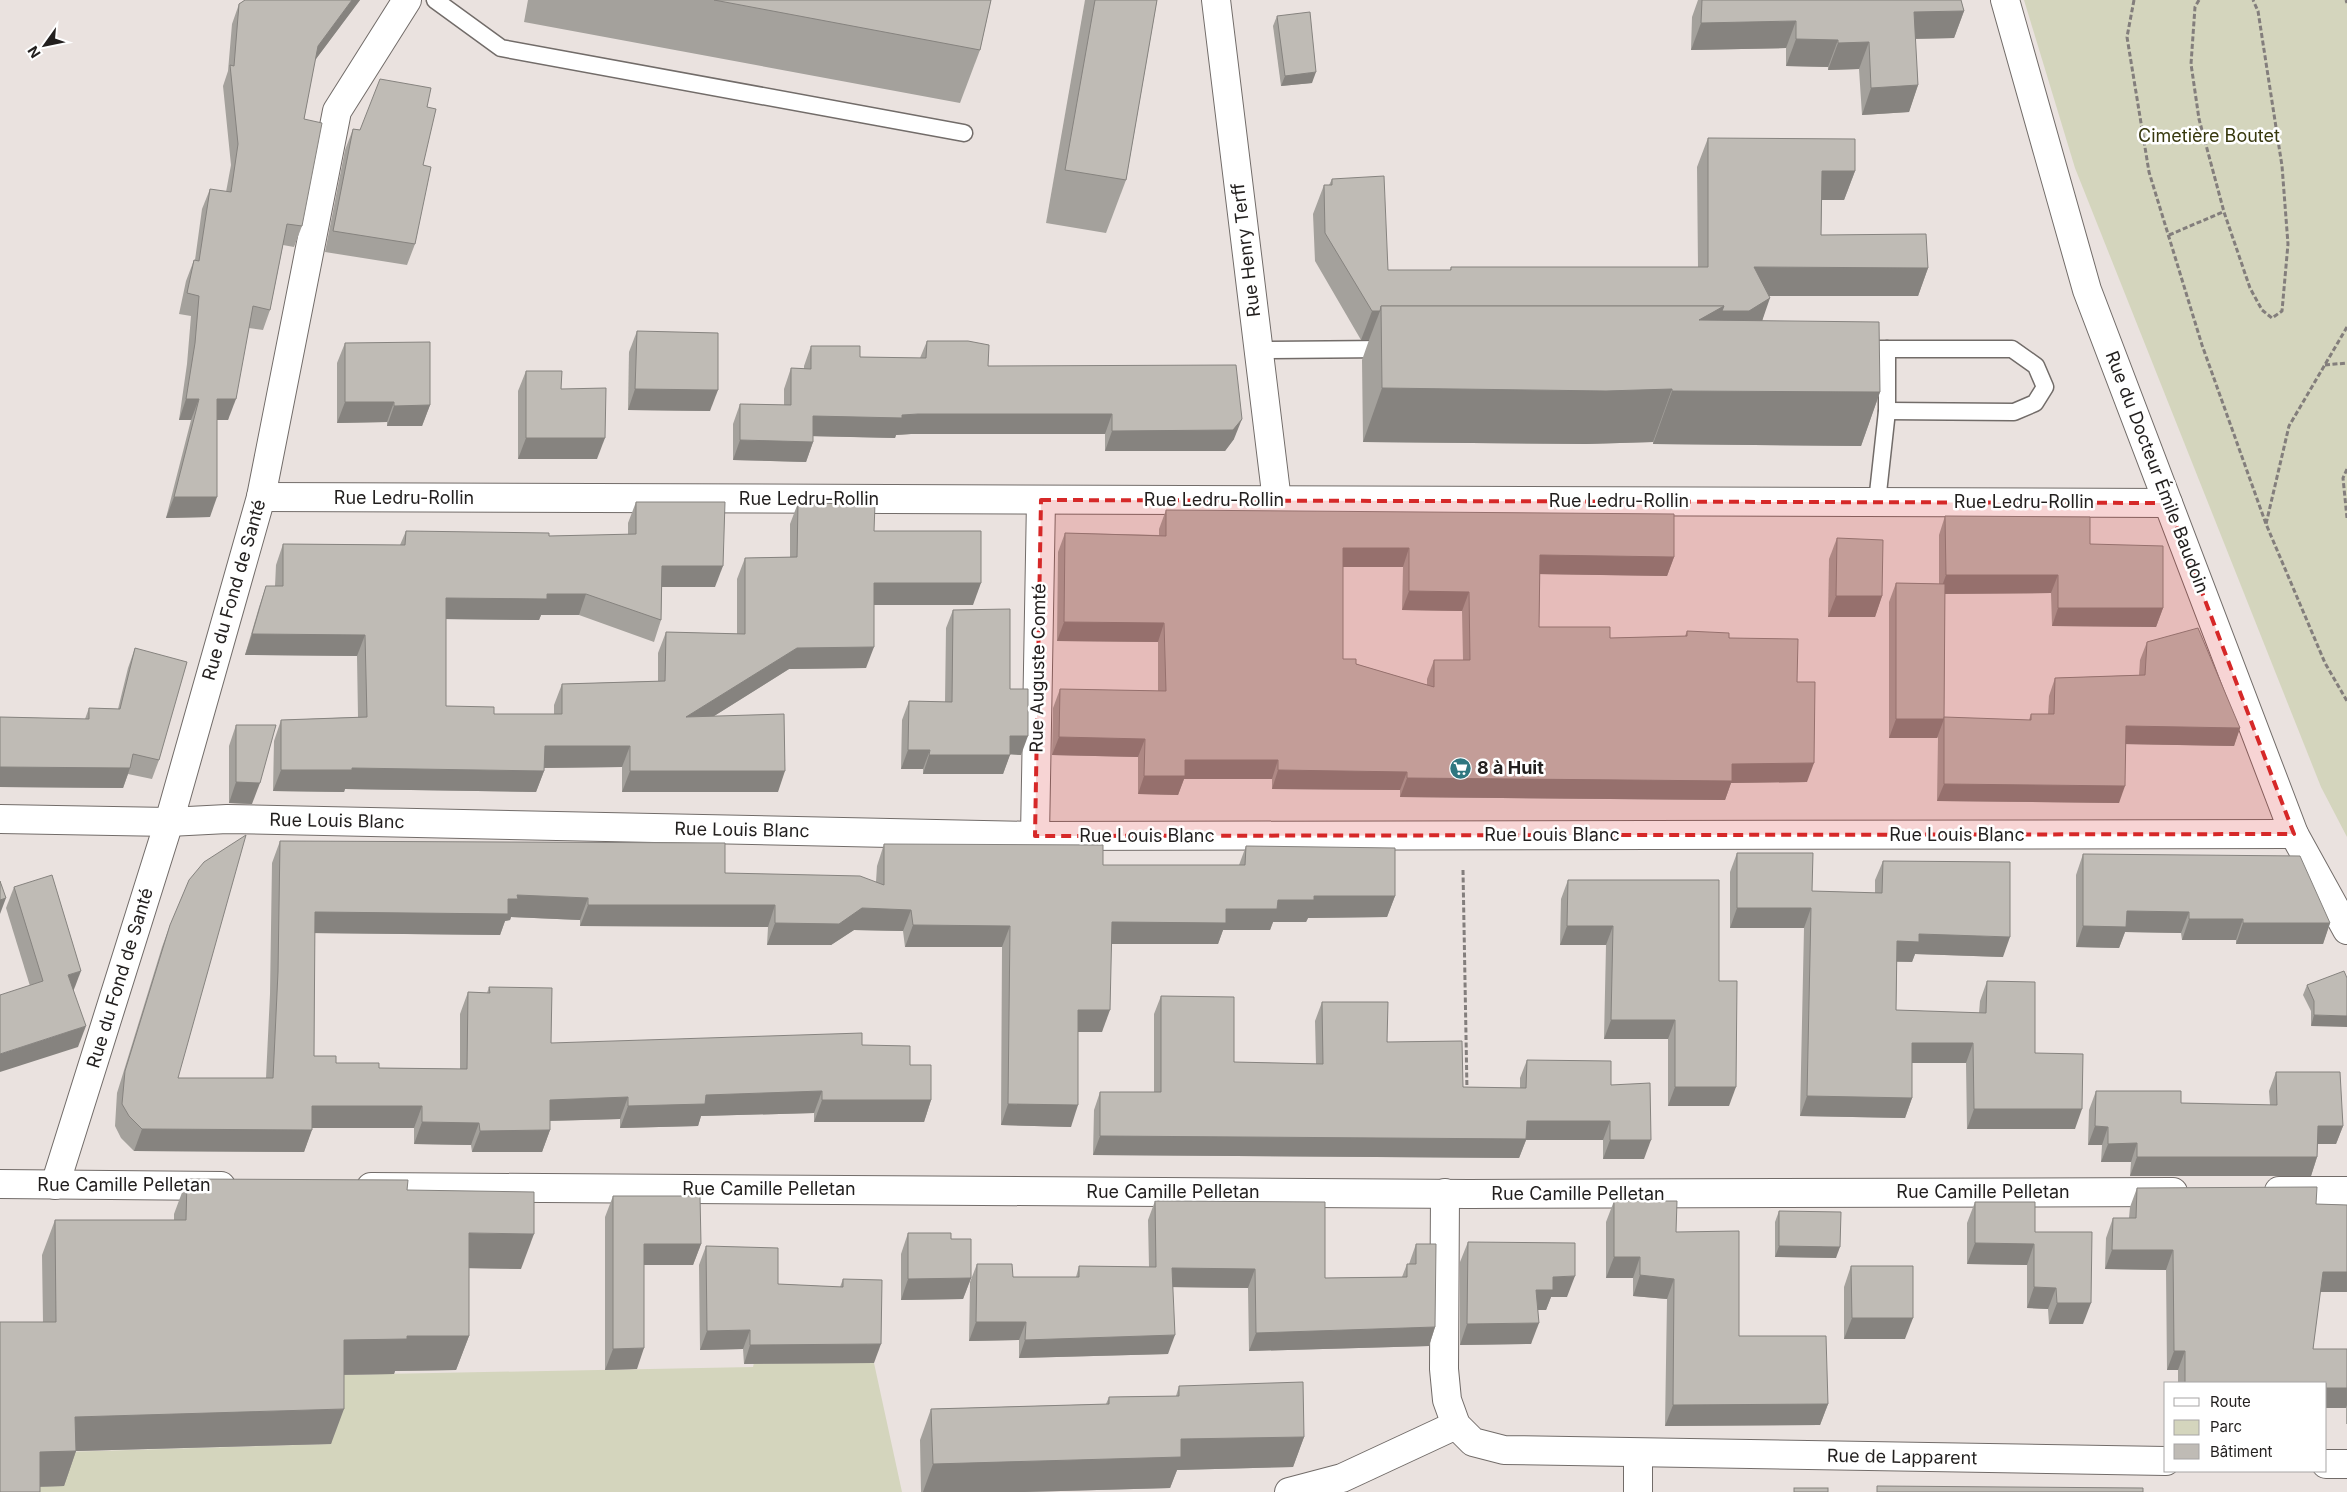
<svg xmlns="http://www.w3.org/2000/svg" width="2347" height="1492" font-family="Inter,sans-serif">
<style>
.green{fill:#d4d5bd}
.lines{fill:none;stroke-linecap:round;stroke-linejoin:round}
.service-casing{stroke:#726c69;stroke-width:19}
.minor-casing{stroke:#726c69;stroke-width:30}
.path{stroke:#837e7c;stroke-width:3;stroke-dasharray:5 2.5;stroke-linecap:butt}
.service{stroke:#fff;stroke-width:16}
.minor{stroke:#fff;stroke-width:28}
.wall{fill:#a4a19c;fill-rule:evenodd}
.shaded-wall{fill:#86837f}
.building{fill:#bfbbb5;stroke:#86837f;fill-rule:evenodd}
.marked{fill:#d62828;fill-opacity:0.2;stroke:#d62828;stroke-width:4;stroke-dasharray:10 6;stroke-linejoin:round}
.labels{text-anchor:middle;stroke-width:5;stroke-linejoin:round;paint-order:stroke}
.park-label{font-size:18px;fill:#38390e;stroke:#fff}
.street-label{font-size:18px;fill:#221f1e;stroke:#fff}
.poi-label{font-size:18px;font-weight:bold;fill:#221f1e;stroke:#fff;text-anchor:start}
</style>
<rect width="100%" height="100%" fill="#eae2df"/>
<!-- green -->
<g class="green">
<path d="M2024,0h323v837l-26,-50 -246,-619z"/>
<path d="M754,1363h120l28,129h-875v-5l36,-35 268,-8v-69l422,-8z"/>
</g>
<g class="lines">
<defs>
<g id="service">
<path d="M435,0l66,48 463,85"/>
<path d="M1858,349h154l24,17 9,21 -10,16 -21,9 -127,-1"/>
<path d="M1258,350l128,-1"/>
<path d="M1877,502l10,-91v-62"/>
</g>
<g id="minor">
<path d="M1216,0l61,501"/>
<path d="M2005,0l82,290 207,544 53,96"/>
<path d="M261,497l1907,6"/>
<path d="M0,819l169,3 58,-3 808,17 1259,-2"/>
<path d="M1035,836l6,-336"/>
<path d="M0,1184l221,2"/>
<path d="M55,1185l114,-363 92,-325 76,-386 70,-111"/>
<path d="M371,1187l1098,7 704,-2"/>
<path d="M2279,1191h68"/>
<path d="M1445,1193l-1,176 3,31 9,25 17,17 31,8 662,11"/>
<path d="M2326,1464h21"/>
<path d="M1289,1492l53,-14 114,-53"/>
<path d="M1638,1492v-39"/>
</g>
</defs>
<!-- service casing -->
<use href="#service" class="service-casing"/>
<!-- minor casing -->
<use href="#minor" class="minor-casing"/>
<!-- path -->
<g class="path">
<path d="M2134,0l-7,37 22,135 53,173 64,179"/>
<path d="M2199,0l-4,7 -4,57 8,55 25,93 26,76 12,22 10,8 10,-7 6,-67 -6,-78 -24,-155 -5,-11"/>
<path d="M2346,0l1,3"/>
<path d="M2169,235l54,-23"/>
<path d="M2347,327l-58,99 -23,98 59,139 22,38"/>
<path d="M2325,365l22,-2"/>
<path d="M2347,469l-4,9 4,40"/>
<path d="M1463,870l4,221"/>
</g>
<!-- service -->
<use href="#service" class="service"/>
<!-- minor -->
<use href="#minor" class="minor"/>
</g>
<!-- wall -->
<g class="wall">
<path d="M245,0h115l-45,60 -11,59 -2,107 -8,21 -11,-2 -13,65 -7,20 -14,-2 -21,92h-11l-7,97 -44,1 25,-98h-12l8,-56 4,-48 -12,-2 7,-33 8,-21h1l7,-51 8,-20 16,3 5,-27 -8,-79 5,-15 4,-47 7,-20z"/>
<path d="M528,0h463l-11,50 -20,53 -436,-81z"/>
<path d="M1085,0h72l-31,180 -20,53 -60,-10z"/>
<path d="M1698,0h263l3,11 -10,27 -39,1 3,46 -9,27 -47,3 -3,-46 -31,1v-3l-42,-1v-18l-95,2 1,-33z"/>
<path d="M1277,16l35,67 -31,3 -8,-60z"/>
<path d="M427,107l-12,137 -8,21 -82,-13 20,-102 8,-21 7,1z"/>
<path d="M1708,138l147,33 -11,29h-22l-1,35 107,33 -10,28h-149l-7,25 118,71 -19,54 -208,-2v-2l-67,2 -223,-2 -1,-82 7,-20h-8l-46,-79 -2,-47 11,-29h5l3,-6 56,91h62l1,-3h247l-1,-100z"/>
<path d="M637,331l73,80 -82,-1 1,-58z"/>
<path d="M927,341l61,25 246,73 -9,12h-120v-17h-194l-15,1 -1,3 -82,-2v6l-7,20 -73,-2v-36l7,-20 44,1v-16l7,-21 13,1v-3l7,-20 49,11 60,1z"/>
<path d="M345,343l85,62 -8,21h-35v-4l-50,1v-60z"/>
<path d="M526,371l35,18 36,70h-79v-68z"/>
<path d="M636,502l79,85h-53l-1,33 -7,22 -75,-27h-38l-2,5 -93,-1v87l48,8h60v-9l8,-21 96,-3v-28l8,-21 71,2v-55l8,-21 45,-1v-33l8,-21 76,28 99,74h-99l-8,63 -77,1 -75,47 64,76h-156v-25l-78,1v3l-8,21 -191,-3 -1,3 -71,-1 1,-50 7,-21 77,-3 -1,-61 -112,-1 14,-48 7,-21h9l1,-21 7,-21 117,1 6,-14 143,5 79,-1v-12z"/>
<path d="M1166,510l508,47 -7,19 -127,-2 -1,53 71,11 75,-2 2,-5 42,7 68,44 10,100 -76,1 -6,17 -325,-3v-7l-128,-1v-10h-88l-6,16 -40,-1v-37l-86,-2 1,-47 7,-19 98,2v-49l-101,-1 1,-89 7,-19 94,2v-6zM1343,567h60l-1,43 60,1 1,49h-29l-7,19v6l-71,-21 -13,-5z"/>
<path d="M1945,516l145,28 73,64 -7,19 -104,-1 -1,-33 -106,1 -1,124 85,2 2,-6h17l1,-18 6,-18 84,-3 1,-15 7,-18 93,86 -6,18 -108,-2 -7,59 -182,-2 1,-64 -1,1h-48v-136l7,-19 43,1v-49z"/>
<path d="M1837,538l45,58 -7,21h-47l1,-58z"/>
<path d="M953,610l57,79 11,66 -11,-1 -7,20h-80v-5h-22l1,-49 7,-19 36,1 1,-74z"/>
<path d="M135,648l24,112 -7,19 -24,-5 -5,14 -123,-1v-70l85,2 4,-11 29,1 10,-41z"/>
<path d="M236,725l16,79 -23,-1v-57z"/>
<path d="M280,841l445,32 151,9 1,-16 7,-22 219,21h136l7,-19 149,50 -8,21 -79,1 -2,4h-33l-3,8h-47l-5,14h-106l-10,88h-24l-7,95 -70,-2 1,-178h-97l-2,-16 -49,-1 -23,15h-64l1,-18 -188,-1v-6l-69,-3 -1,3 -5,1 -5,14 -186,-2v123l22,7 43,5 81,1v-55l8,-22 19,1 2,-6 62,56 311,2 48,20 21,35 -7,22h-110v-9l-113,3 -3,10 -78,2v-9l-70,2v9l-8,22h-70l-1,-7 -57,-1v-16h-102l-8,24 -170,-1 -13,-13 -6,-12 2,-33 45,-146 8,-22 8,153h88l4,-84 2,-131z"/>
<path d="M1737,853l75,38 63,2v-13l8,-19 120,96 -88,-3 -3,8h-15l-1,48 83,3 1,-12 7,-20 48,72 40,76h-108l-1,-66h-54v35l-7,20 -105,-2 4,-188h-74v-56z"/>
<path d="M2083,854l247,69 -7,21h-87v-4h-54l-1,-7 -56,-1 -6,16 -43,-1v-72z"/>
<path d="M1568,880l151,101 10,125h-61v-67h-64l2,-94h-46l1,-46z"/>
<path d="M14,887l59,104 5,56 -48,-61 -24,-78z"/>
<path d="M2347,978l-36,48v-15l-8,-16 4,-10z"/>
<path d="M1161,996l73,66 82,2 -1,-43 7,-19 141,85 57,1v-10l7,-18 84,25 33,74h-41v-19h-77l-7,18 -426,-3 1,-45 6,-18h54v-78z"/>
<path d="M2276,1072l67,54 -7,18h-18l-1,13 -6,19h-181l1,-14h-30l1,-17h-14l1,-35 7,-19 85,12 89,2 -1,-14z"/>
<path d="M187,1179l220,11 114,79 -52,-1v68l-13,34 -61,1 -1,3 -50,1 -13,69 -255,7 -12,35 -24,1 3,-165 -1,-67 13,-35h119v-6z"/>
<path d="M2137,1188l179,16 31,1v87h-27l-7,57h34v75h-1v-16h-20v-25h-148v-13h-11l-1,-100 -61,-1 1,-31 7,-20h16l1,-11z"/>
<path d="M613,1196l88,48 -8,21h-49l-7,104 -32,1v-153z"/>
<path d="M1155,1201l170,77 77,-1 5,-13h2l7,-20 19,83 -6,19 -180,5 -1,-63 -75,-1 -5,67 -149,4v-18l-50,1 1,-59 7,-18 36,13h63l3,-11 70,1 -1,-47z"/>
<path d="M1614,1201l62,31 63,104 89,68 -8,21 -155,1 2,-127 -34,-3v-18h-27v-56z"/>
<path d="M1975,1202l60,30 48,92h-34l-1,-15 -21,-1v-43l-60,-1v-41z"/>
<path d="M1779,1211l57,47 -61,-1v-35z"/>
<path d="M908,1233l43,6 20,39 -8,21 -62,1v-46z"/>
<path d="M1468,1242l99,55h-16l-5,13h-8l-7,34 -71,1v-83z"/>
<path d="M706,1246l72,38 62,3 3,-8 31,84 -130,1 -1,-15 -43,1 -1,-85z"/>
<path d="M1851,1266l54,73h-61v-52z"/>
<path d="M1179,1386l125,51 -11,30 -116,3 -7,18 -146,4h-103l-1,-52 11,-31 175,-5 3,-7 67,-1z"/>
</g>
<!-- shaded-wall -->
<g class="shaded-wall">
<path d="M352,0h8l-50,67 8,-21z"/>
<path d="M1964,11l-10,27 -50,1 10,-27z"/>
<path d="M1796,21l-10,27 -95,2 10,-27z"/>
<path d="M1796,39l42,1 -10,27 -42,-1z"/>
<path d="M1869,42l-10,27 -31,1 10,-27z"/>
<path d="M1316,72l-4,11 -31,3 4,-10z"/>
<path d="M1918,85l-9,27 -47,3 9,-27z"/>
<path d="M1822,171h33l-11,29h-32z"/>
<path d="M1754,267l174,1 -10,28h-175z"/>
<path d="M1770,298l-10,29 -378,13 342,-34z"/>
<path d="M1372,311h8l-11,29h-8z"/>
<path d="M1382,388l290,1 -19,53 -67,2 -223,-2z"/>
<path d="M635,389l83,1 -8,21 -82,-1z"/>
<path d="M1672,391l208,1 -19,54 -208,-2z"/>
<path d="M186,399h13l-8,21h-12z"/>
<path d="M217,399h19l-8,21h-19z"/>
<path d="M345,402h49l-7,20 -50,1z"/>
<path d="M430,405l-8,21h-35l7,-20z"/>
<path d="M918,414h194l-7,20h-194l-15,1 -1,3 -89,-2 7,-20 89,-1z"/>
<path d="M1242,419l-8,20 -9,12h-120l7,-20z"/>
<path d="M526,438h79l-8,21h-79z"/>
<path d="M740,440l73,2 -7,20 -73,-2z"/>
<path d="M174,497h43l-7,20 -44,1z"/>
<path d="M1343,548h66l-6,19h-67z"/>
<path d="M1540,555l134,2 -7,19 -134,-2z"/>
<path d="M662,566h61l-8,21h-61z"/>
<path d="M1946,575h112l-7,18 -112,1z"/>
<path d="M874,583h107l-8,22h-107z"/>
<path d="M1409,591l60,1 -7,19 -60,-1z"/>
<path d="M547,594h39l-7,21h-38l-2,5 -100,-1 7,-21z"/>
<path d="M1836,596h46l-7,21h-47z"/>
<path d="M2058,608h105l-7,19 -104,-1z"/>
<path d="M1064,622l100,1 -6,19 -101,-1z"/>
<path d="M252,634l113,1 -8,21 -112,-1z"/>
<path d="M874,647l-8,21 -77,1 -110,69 7,-21 111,-69z"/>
<path d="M1896,719h48l-7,19h-48z"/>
<path d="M2126,726l114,2 -6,18 -114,-2z"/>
<path d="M1010,736h18l-7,19 -18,-1z"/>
<path d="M1059,737l86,2 -7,18 -86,-2z"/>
<path d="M545,746h85l-8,21 -85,1z"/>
<path d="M908,750h22l-7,19h-22z"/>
<path d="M929,755h81l-7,19h-80z"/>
<path d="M1185,760h93l-6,19h-88l-6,16 -40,-1 6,-18z"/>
<path d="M1814,763l-7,19 -76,1 -6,17 -325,-3 7,-19 325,-14z"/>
<path d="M0,767l130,1 -7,20 -123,-1z"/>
<path d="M352,768l192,3 -8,21 -191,-3 -1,3 -71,-1 8,-21z"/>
<path d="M1278,770l129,2 -7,18 -128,-1z"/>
<path d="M630,771h155l-7,21h-156z"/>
<path d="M236,782l24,1 -8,21 -23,-1z"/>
<path d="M1944,784l181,2 -6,17 -182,-2z"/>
<path d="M517,895l71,3 -8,22 -69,-3 -1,3 -5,1 -5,14 -193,-2 8,-21 193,-13z"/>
<path d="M1314,896h81l-8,21 -79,1 -2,4h-33l-3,8h-47l-5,14h-114l8,-22 114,-13 52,-9z"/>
<path d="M6,898l-6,16v-14z"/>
<path d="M588,905h187l-7,22 -188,-1z"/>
<path d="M862,908l49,2 -8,21 -49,-1 -23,15h-64l8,-22z"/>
<path d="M1737,908h74l-7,20h-74z"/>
<path d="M2127,911l62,1 -8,21 -56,-1 -6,16 -43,-1 7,-21z"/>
<path d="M2189,919h54l-7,21h-54z"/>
<path d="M2243,923h87l-7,21h-87z"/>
<path d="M913,925l97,1 -8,21h-97z"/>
<path d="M1567,926h46l-7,19h-46z"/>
<path d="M1919,934l91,3 -7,20 -88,-3 -3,8 -22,-1 7,-20z"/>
<path d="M81,971l-8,21 -5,-17z"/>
<path d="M1078,1010h32l-8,22h-32z"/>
<path d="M2314,1015l33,1v11l-36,-1z"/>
<path d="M1611,1020h64l-7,19h-64z"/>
<path d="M86,1026l-8,21 -78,25v-18z"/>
<path d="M1912,1043h61l-7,20h-61z"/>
<path d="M1675,1087h61l-7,19h-61z"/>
<path d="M822,1091l-8,22 -113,3 -3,10 -78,2 8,-22 78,-11z"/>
<path d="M1807,1096l105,2 -7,20 -105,-2z"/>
<path d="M628,1097l-8,22 -78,2 8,-21z"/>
<path d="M822,1100h109l-7,22h-110z"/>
<path d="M1008,1104l70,1 -7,22 -70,-2z"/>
<path d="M312,1106h110l-8,22h-110z"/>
<path d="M1974,1109h108l-7,20h-108z"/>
<path d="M1527,1121h83l-7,19h-77l-7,18 -426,-3 7,-19z"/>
<path d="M422,1122l57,1 -8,22 -57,-1z"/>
<path d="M2095,1126l13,1 -6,18h-14z"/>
<path d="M2318,1126h25l-7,18h-25z"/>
<path d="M142,1129l170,1 -8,22 -170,-1z"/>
<path d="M550,1130l-8,22h-70l8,-21z"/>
<path d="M1610,1140h41l-7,19h-41z"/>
<path d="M2137,1143l-6,19h-30l7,-18z"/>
<path d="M2137,1157h180l-6,19h-181z"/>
<path d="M469,1233l65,1 -13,35 -64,-1z"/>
<path d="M1975,1243l59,1 -7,21 -60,-1z"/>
<path d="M644,1244h57l-8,21h-56z"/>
<path d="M1779,1246l61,1 -4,11 -61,-1z"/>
<path d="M2112,1250h61l-7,20 -61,-1z"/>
<path d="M1614,1257h26l-7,21h-27z"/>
<path d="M1172,1268l83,1 -7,19 -83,-1z"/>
<path d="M2323,1272h24v20h-31z"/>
<path d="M1640,1275l34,4 -7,20 -34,-3z"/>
<path d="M1575,1276l-8,21h-16l-5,13h-17l7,-20 17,-13z"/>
<path d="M971,1278l-8,21 -62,1 7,-21z"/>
<path d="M2034,1287l22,1 -8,21 -21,-1z"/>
<path d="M2057,1303h34l-8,21h-34z"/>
<path d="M1852,1318h61l-8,21h-61z"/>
<path d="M976,1322h50l-7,18 -50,1z"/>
<path d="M1539,1323l-8,21 -71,1 7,-21z"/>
<path d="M1435,1327l-6,19 -180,5 7,-18z"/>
<path d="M750,1330l-7,19 -43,1 7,-19z"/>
<path d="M1175,1335l-7,19 -149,4 6,-18z"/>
<path d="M407,1336h62l-13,34 -61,1 -1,3 -63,1 13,-35z"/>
<path d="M881,1344l-7,19 -130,1 6,-19z"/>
<path d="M644,1348l-7,21 -32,1 8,-21z"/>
<path d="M2174,1351h11l-7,19h-11z"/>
<path d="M2326,1388h21v17l-1,3h-20z"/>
<path d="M1828,1404l-8,21 -155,1 8,-21z"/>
<path d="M344,1409l-13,35 -255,7 -12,35 -37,1 13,-35 35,-35z"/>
<path d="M1304,1437l-11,30 -116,3 -7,18 -146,4h-101l10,-28 248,-25z"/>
</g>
<!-- building -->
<g class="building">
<path d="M245,0h107l-34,46 -14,73 18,4 -20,103 -15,-2 -17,86 -17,-4 -17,93h-19v98h-43l25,-98h-13l9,-56 4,-47 -12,-3 7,-33 5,1 11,-72 21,3 7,-48 -8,-79 4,1 5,-62z"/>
<path d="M714,0h277l-11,50z"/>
<path d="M1095,0h62l-31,180 -61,-10z"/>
<path d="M1702,0h259l3,11 -50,1 4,73 -47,3 -2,-46 -31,1v-3l-42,-1v-18l-95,2z"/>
<path d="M1310,12l6,60 -31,4 -8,-60z"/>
<path d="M380,79l51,9 -4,19 9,2 -13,56 8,2 -16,77 -82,-13 20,-102 7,1z"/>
<path d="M1708,138l147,1v32h-33l-1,64 105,-1 2,34 -174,-1 16,31 -21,13h-27l2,-5h-343l-1,5h-8l-47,-78 -1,-48h8v-6l52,-3 4,94h63v-3h257z"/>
<path d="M1381,306h343l-25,14 180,2 1,70 -208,-1v-2l-66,2 -224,-3z"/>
<path d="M637,331l81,2v57l-83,-1z"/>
<path d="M927,341h41l21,4 -1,21 248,-1 6,54 -9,11 -121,1v-17h-194l-16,1v3l-89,-2v26l-73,-2v-36l51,1v-37l20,1v-23h49v11l66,1z"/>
<path d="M430,342v63l-36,1v-4h-49v-59z"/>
<path d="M526,371h36l-1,18 45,-1 -1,50h-79z"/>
<path d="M636,502h89l-2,64h-61l-1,54 -75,-26h-39v5l-101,-1v108l48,1v7h68v-30l103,-3 1,-49 79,2v-76l52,-1 1,-54 77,1 -1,27h107v52h-107v64l-77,1 -111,69 98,-3 1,57h-155v-25h-85l-1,25 -192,-3v2h-71v-50l86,-3 -2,-82 -113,-1 14,-48h17v-42l122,1 1,-14 143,2v3l87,-2z"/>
<path d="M1166,510l508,4v43l-134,-2 -1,72h71v11l77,-2v-5l42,2v5l69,1 -1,43h18l-1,81 -82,1v17l-325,-3v-6l-129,-2v-10h-93v16h-41l1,-37 -86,-2 1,-48 106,2 -2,-68 -100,-1 1,-89 101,3zM1343,548h66v43l60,1 1,68h-36v27l-78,-23v-5h-13z"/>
<path d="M1945,516l145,1v27l73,2v62h-105v-33h-112z"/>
<path d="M1837,538l46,2 -1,56h-46z"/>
<path d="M1896,583l49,1 -1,135h-48z"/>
<path d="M1010,609v80h18v47h-18v19h-81l1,-5h-22l1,-49 43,1 1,-92z"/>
<path d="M2198,628l42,100 -114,-2 -1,60 -181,-2v-67l87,3v-6h23l1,-36 90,-3 2,-33z"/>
<path d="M135,648l52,14 -28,98 -26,-6 -3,14 -130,-1v-50l89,2v-11l31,1z"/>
<path d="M236,725h40l-16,58 -24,-1z"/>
<path d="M246,835l-68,243h95l5,-106 2,-131 445,2v30l135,3 24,9v-41l219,1v20h142l1,-19 149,2v48h-81v4h-36l-1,9h-51v14l-114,-1 -2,88h-32v95l-70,-1 2,-178 -97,-1 -2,-15 -49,-2 -23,16 -64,-1v-18h-187v-7l-71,-3 1,4h-10v15l-193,-2 -1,144h22v7h43v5l88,1 1,-77 22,1 -1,-6 63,1 -1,55 311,-10v12l48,1v19h21v35h-109v-9l-116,4 -1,9 -77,2v-9l-78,3v30l-70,1 -1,-8 -57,-1v-16h-110v24l-170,-1 -13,-13 -7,-12 3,-33 45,-146 19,-45 15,-18z"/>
<path d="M1737,853h76l-1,38 70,2 1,-32 127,1v75l-91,-3v8l-22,-1 -1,69 90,3 1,-32 48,1v71l48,1 -1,55h-108l-1,-66h-61v55l-105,-2 4,-188h-74z"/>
<path d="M2083,854l217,2 30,67h-87v-4h-54v-7l-62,-1 -1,16 -43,-1z"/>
<path d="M52,875l29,96 -13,4 18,51 -86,28v-59l43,-14 -29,-94z"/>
<path d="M1568,880h151v101h18l-1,106h-61v-67h-64l2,-94h-46z"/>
<path d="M0,881l6,17 -6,2z"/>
<path d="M2344,971l3,7v38l-33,-1v-14l-7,-16z"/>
<path d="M1161,996l73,1v65l89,2 -1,-62h66l-1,40 75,-1 1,46 63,1 1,-28 84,1v24l39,-2 1,57h-41v-19h-83l-1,18 -426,-3v-44h61z"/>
<path d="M2276,1072h64l3,54h-25l-1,31h-180v-14l-29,1v-17l-13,-1 1,-35h85v12l96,2z"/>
<path d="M187,1179l221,1 -1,10 127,2v42l-65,-1v103h-62v3l-63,1v69l-269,8 1,34 -36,1v40h-40v-170h56l-1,-102h131z"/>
<path d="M2317,1187l-1,17 31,1v67h-24l-10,77h34v39h-21v-5h-141v-32h-11l-1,-101h-61l1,-32h23l1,-30z"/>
<path d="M613,1196h87l1,48h-57v104l-31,1z"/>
<path d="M1155,1201l170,1v76l82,-1v-13h9v-20h20l-1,83 -179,6 -1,-64 -83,-1 3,67 -150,5 1,-18h-50l1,-58h35l1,13h66v-11l77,1z"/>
<path d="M1614,1201h63l-1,31 63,-1v105h87l2,68 -155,1 1,-126 -34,-4v-18h-26z"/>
<path d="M1975,1202h60v30h57l-1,71h-34l-1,-15 -22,-1v-43l-59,-1z"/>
<path d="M1779,1211l62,1 -1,35 -61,-1z"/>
<path d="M908,1233h43v6h20v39l-63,1z"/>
<path d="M1468,1242l107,1v33l-22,1v13h-17l3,33 -72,1z"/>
<path d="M706,1246l72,2v36l65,3v-8l39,1 -1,64 -131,1v-15l-43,1z"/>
<path d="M1851,1266h62v52h-61z"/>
<path d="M1303,1382l1,55 -123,2v18l-248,7 -2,-55 178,-5v-7l70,-1v-10z"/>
<path d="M1877,1486l266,2v4h-266z"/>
<rect x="1794" y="1488" width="34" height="4"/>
</g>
<!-- marked area -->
<path class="marked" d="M1041,500l1127,3 126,331 -1259,2z"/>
<!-- icons -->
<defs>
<symbol id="supermarket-disc" viewBox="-11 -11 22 22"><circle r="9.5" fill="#2f7780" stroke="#fff"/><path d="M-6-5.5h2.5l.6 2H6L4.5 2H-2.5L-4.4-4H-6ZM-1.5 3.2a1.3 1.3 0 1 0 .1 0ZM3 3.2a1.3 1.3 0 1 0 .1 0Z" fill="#fff"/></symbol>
</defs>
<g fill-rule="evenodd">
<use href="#supermarket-disc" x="1448" y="756" width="25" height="25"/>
</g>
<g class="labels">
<!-- park labels -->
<g class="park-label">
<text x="2209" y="142">Cimetière Boutet</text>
</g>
<!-- street labels -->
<g class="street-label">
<text transform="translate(1246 250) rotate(-97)" y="6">Rue Henry Terff</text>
<text transform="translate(2157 472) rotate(69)" y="6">Rue du Docteur Émile Baudoin</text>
<text x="404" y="504">Rue Ledru-Rollin</text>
<text x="809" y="505">Rue Ledru-Rollin</text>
<text x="1214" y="506">Rue Ledru-Rollin</text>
<text x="1619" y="507">Rue Ledru-Rollin</text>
<text x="2024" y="508">Rue Ledru-Rollin</text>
<text transform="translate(234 590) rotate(-74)" y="6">Rue du Fond de Santé</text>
<text transform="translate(1038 668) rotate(-89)" y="6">Rue Auguste Comté</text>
<text transform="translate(337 821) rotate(1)" y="6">Rue Louis Blanc</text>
<text transform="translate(742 830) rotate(1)" y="6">Rue Louis Blanc</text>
<text x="1552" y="841">Rue Louis Blanc</text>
<text x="1957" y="841">Rue Louis Blanc</text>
<text x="1147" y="842">Rue Louis Blanc</text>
<text transform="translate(120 978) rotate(-73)" y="6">Rue du Fond de Santé</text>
<text x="124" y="1191">Rue Camille Pelletan</text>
<text x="769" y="1195">Rue Camille Pelletan</text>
<text x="1173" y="1198">Rue Camille Pelletan</text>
<text x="1983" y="1198">Rue Camille Pelletan</text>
<text x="1578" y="1200">Rue Camille Pelletan</text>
<text transform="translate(1902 1457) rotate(1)" y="6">Rue de Lapparent</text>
</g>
<!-- poi labels -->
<g class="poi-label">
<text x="1477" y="774">8 à Huit</text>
</g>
</g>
<!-- legend -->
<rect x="2164" y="1382" width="162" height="90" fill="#ffffff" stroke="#a7a5a5"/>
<rect x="2174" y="1398" width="25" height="8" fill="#ffffff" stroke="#a7a5a5"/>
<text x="2210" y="1407" font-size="15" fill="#221f1e">Route</text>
<rect x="2174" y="1420" width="25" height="15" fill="#d4d5bd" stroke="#a7a5a5"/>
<text x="2210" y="1432" font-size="15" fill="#221f1e">Parc</text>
<rect x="2174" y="1444" width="25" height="15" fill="#bfbbb5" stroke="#a7a5a5"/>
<text x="2210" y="1457" font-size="15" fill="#221f1e">Bâtiment</text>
<!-- north arrow -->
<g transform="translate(45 45) rotate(237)" stroke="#ffffff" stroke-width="4" paint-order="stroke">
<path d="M0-4L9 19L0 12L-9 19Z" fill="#221f1e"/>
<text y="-8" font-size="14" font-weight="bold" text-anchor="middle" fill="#221f1e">N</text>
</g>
</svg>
